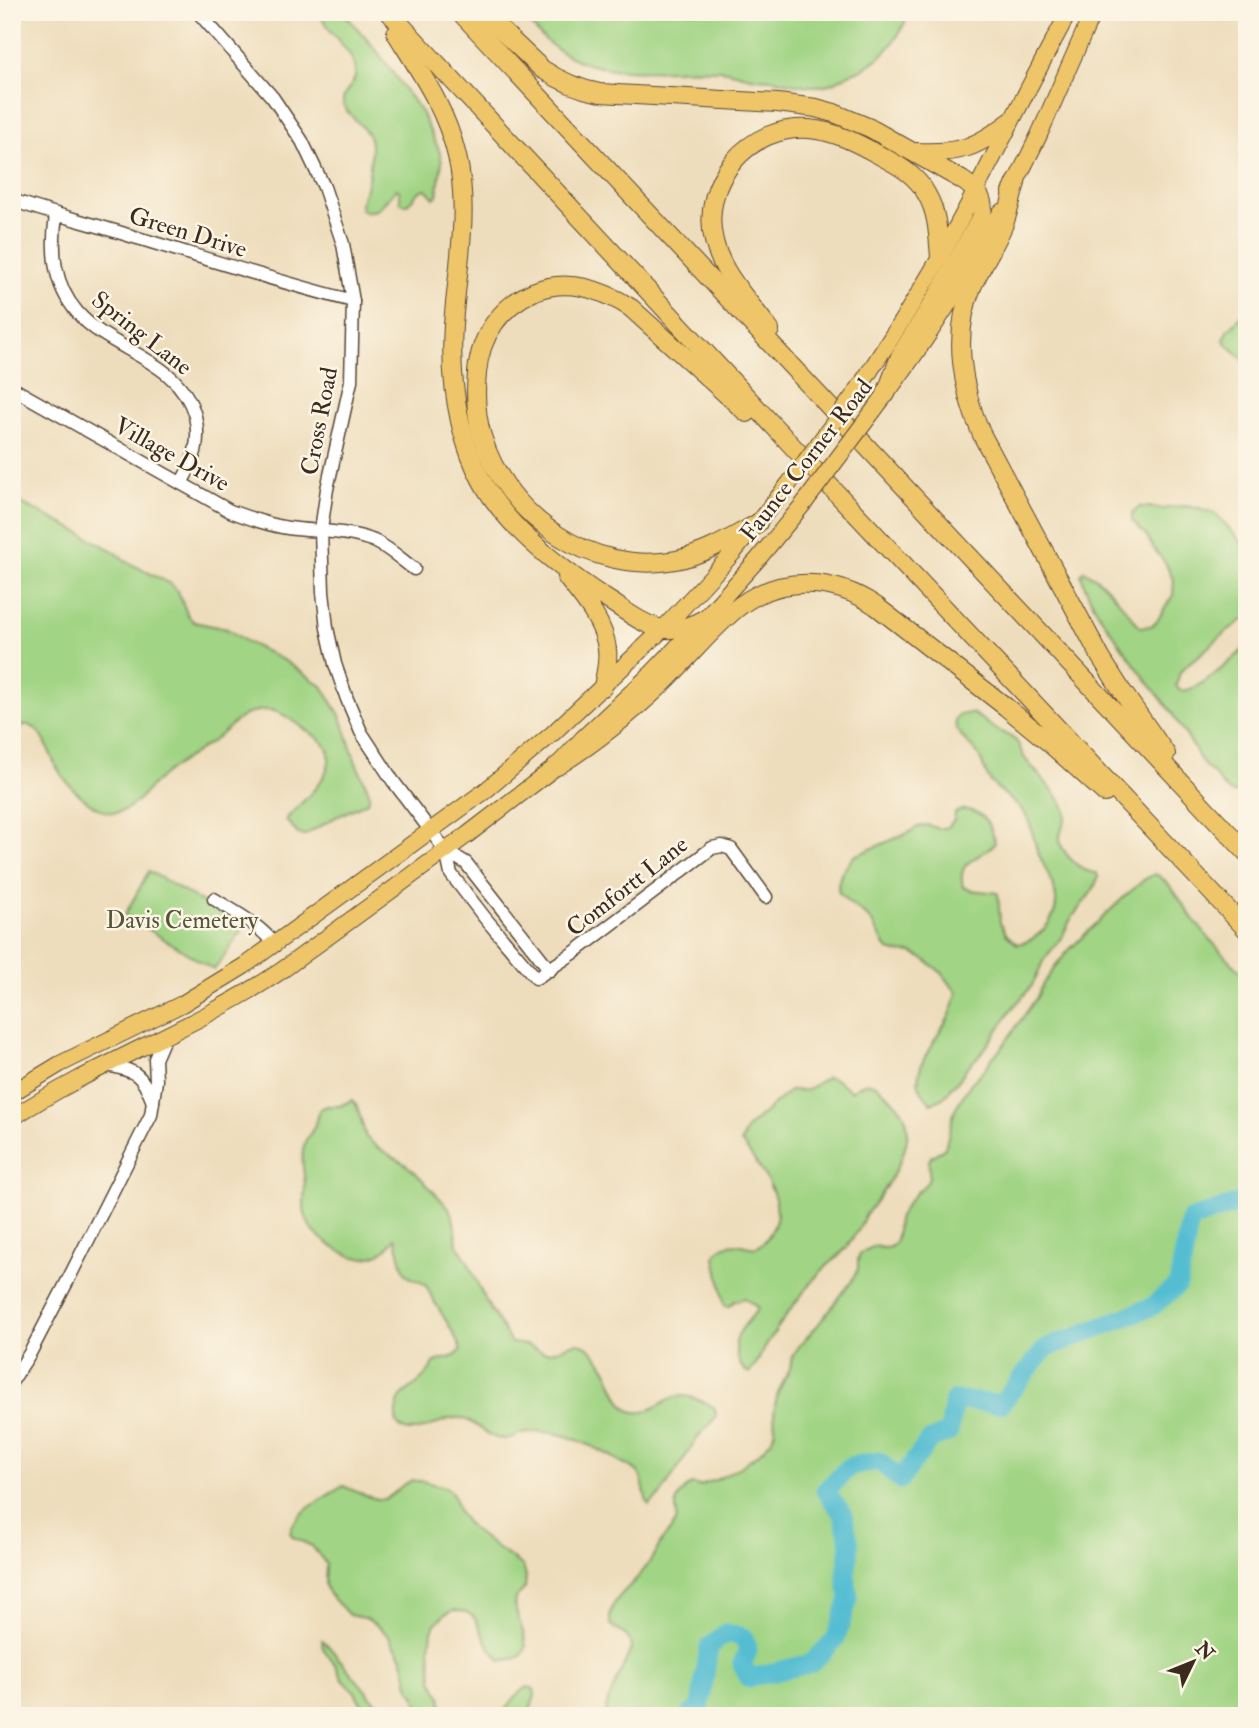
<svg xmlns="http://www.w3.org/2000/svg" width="1259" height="1728" font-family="'IM FELL Double Pica',serif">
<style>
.green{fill:#a1d484;stroke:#6e7f51;stroke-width:2}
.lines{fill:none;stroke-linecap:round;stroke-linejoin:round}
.river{stroke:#54bdd2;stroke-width:19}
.minor-casing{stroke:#564536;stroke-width:15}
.major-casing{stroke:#564536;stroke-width:18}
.highway-casing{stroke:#564536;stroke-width:20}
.minor{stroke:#fff;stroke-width:12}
.major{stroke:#eec569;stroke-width:16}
.highway{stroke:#eec569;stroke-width:18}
.major-bridge-casing{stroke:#564536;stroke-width:18;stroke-linecap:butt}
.major-bridge{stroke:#eec569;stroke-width:16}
.labels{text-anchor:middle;stroke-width:5;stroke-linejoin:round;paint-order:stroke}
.street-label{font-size:24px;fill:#3b2a1e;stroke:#fcf5e5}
.park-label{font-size:24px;fill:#545438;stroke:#fcf5e5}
</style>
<rect width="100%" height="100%" fill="#fcf5e5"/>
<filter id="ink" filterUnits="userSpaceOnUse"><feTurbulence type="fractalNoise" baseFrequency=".0143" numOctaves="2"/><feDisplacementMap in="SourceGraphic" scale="14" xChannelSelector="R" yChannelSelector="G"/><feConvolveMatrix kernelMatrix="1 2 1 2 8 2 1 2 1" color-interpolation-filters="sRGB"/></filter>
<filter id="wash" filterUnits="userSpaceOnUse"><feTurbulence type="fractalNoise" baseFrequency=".00686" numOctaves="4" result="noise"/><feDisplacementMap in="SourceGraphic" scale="28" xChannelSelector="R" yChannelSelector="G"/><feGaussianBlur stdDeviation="1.57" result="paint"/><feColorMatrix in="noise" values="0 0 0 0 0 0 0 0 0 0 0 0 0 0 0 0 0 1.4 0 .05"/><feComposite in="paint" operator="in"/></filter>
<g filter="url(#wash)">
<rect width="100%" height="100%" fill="#eeddbc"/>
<!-- green -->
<g class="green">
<path d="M318,12h25l34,39 44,61 18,38 3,12 -5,33 -3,3 -8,-9c-10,1 -12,12 -21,16l-5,-3v-10l-3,-3 -20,21 -12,2 -4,-3c-1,-9 2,-13 5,-21 3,-11 7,-37 4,-49 -3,-13 -28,-26 -27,-39 0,-7 10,-14 12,-23 3,-20 -15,-33 -25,-47 -4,-6 -8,-12 -12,-18z"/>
<path d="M522,12h388c-12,25 -21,42 -46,56 -5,3 -10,4 -15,6 -5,3 -9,6 -14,8 -21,9 -41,1 -63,-3 -7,-1 -14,0 -21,-2 -10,-2 -20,-6 -31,-7 -42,-3 -99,7 -138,-8 -26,-10 -46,-27 -60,-50z"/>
<path d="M1247,311v52l-20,-19 -3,-4 4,-10z"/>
<path d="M12,500l7,2 58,29 38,21 12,10 44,22 7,8 10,24 6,6 33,7 20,13 38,19 37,25 19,31 15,46 13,29v8l-3,3 -28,13 -33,19 -7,-1 -12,-14 2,-3c14,-15 38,-35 41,-55 3,-17 -11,-24 -23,-32 -10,-7 -25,-19 -37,-20 -9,0 -18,2 -26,6 -12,8 -21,19 -33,27 -19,12 -39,24 -56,40 -10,10 -19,23 -32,28 -22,10 -56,-27 -66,-45 -7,-13 -11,-33 -25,-40 -7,-4 -14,2 -19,7z"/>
<path d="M1184,506l15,2 17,6 31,34v69l-20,14 -30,26 -7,5 -10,10 -4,14c1,1 2,3 4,4 15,6 56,-34 67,-44v139c-4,3 -9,10 -14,8 -9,-2 -13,-13 -19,-19 -2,-3 -6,-4 -8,-7 -6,-6 -8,-12 -12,-19 -7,-13 -17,-24 -23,-37 -19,-23 -36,-46 -53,-70 -16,-22 -30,-41 -37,-67l3,-3c19,7 43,40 56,56l11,-1 6,-5 16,-26 1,-14 -8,-17 -12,-15 -8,-14 -14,-15v-6l7,-7h9l14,2z"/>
<path d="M971,713c9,4 15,10 23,15 7,5 17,7 23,14 3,4 4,10 7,15 9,13 40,42 42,56 1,11 -12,23 -3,36 7,11 20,24 34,24l1,5 -5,12 -22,29 -10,19 -18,23 -6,15 -6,11 -21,24 -7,12 -22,31 -14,13 -8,13 -8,7 -2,5 -6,6 -12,6c-4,-6 -10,-12 -12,-19 -5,-21 23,-53 31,-70 3,-7 5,-15 7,-22l-15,-20 -18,-14 -12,-6 -18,-1 -7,-3 -15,-27 -8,-8 -16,-12 -9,-9 -1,-8 3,-11 13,-18 52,-22 12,-7 10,-2 11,4 9,-2 6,-7 1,-7c6,-4 10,-4 17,-2 15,4 20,18 23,32 -13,17 -39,14 -32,44l7,3 28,3 2,30 7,12 10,9c12,-2 18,-6 27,-15 26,-28 4,-51 -7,-79 -4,-12 -5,-26 -12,-36 -8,-12 -22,-19 -32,-30 -9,-9 -8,-18 -14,-28 -8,-12 -23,-20 -24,-35l4,-6z"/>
<path d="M149,871l95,56 -30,43 -89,-55z"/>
<path d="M1155,874c17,8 27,31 39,46 16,20 33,40 53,57v739h-642l3,-15 23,-52c-1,-22 -20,-15 -21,-28 -2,-19 18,-32 29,-45 6,-7 11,-15 16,-22 2,-3 3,-7 5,-10 4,-8 12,-14 16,-22 2,-6 0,-10 0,-16 0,-9 8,-16 15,-22l9,2 18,-7 25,-14 17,-13 11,-11 4,-11 -1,-16 3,-20 13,-25 2,-12 8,-12 17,-19 34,-44 7,-13v-9l2,-6 14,-8c7,2 14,4 20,-2 6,-7 1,-19 5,-27 3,-6 12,-18 16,-23 4,-4 9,-7 12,-12 6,-8 -2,-18 4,-25 4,-4 10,-5 14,-9l10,-39 16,-26 14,-14 8,-12 7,-7 37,-53 6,-13 15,-21 11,-13 55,-53 21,-18z"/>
<path d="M827,1077l8,2 16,12c19,-14 26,-8 40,8 4,3 8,7 11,12 20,31 -19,81 -37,105 -3,5 -4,10 -7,15 -4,5 -9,12 -12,17 -9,11 -22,19 -31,30 -23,28 -44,56 -60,88l-6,7c-12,-5 -17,-30 -9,-41 5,-9 12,-14 18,-24l-13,-10 -10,3 -7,6 -3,-1 -10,-49c2,-11 16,-14 26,-12 6,1 11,4 16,2 6,-3 12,-11 15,-17 17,-29 -15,-66 -31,-88l6,-14 42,-37 18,-1z"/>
<path d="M352,1100l5,6 9,31 11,10 28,17 11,9 33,35 5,13 3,24 10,15 18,40 26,43c5,1 10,1 16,2 7,2 12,7 20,7 15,0 27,-16 41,-5 8,7 15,16 20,26 6,11 12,37 27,39 23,3 34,-25 61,-13 8,4 13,3 19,10l1,8 -18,20 -37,57 -12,11c-7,-9 -3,-25 -12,-34 -4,-3 -10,-6 -14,-8 -25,-14 -56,-32 -85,-31 -5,0 -11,0 -16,1 -7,2 -13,7 -20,6 -17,-1 -26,-19 -42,-21 -17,-3 -46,24 -61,8 -3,-4 -3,-6 -3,-10 0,-26 18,-26 30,-41 4,-4 5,-9 9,-13l20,-6 6,-6c-6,-17 -18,-34 -27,-49 -3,-5 -5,-10 -8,-15 -5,-6 -14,-6 -19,-11 -6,-7 -8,-28 -12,-37 -3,3 -6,9 -10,12 -19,15 -38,6 -55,-5 -11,-8 -20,-14 -24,-28 -4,-10 -1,-21 -1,-32 -1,-15 -5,-28 0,-43 3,-7 9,-12 10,-18 2,-6 2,-10 5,-15l7,-3h13z"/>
<path d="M411,1481h11l25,7 6,6 6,19 12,15 24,19 28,19 3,11 -1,11 -10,11 -1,6 10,30 2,12 -4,8 -5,3 -16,3 -11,-13 -16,-31 -8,-5 -12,-2 -9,4 -10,10 -3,7 -2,17 2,31 10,20 -1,3 6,14h-25l-7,-20 -5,-7 -6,-26 -6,-13 -6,-7 -2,-6 -11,-10 -14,-9 -16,-3 -21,-22 -3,-8 1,-21 -14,-18 -18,-8 -4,-5c3,-20 36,-36 53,-47 10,4 34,17 44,12 10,-5 12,-13 24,-17z"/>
<path d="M322,1640l3,2 62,74h-16l-9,-11 -7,-13 -13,-13 -5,-12 -14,-19z"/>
<path d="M528,1687l6,2 1,7 -7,20h-28c10,-9 15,-24 28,-29z"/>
</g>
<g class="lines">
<!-- river -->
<path class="river" d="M689,1716l11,-9 9,-60 17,-14 18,4 4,14 -6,13 7,14 63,-15 24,-25 13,-40 -3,-23 4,-30 -7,-31 -18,-23 25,-25 29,-5 21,19 29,-39 20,-9 5,-32 47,4 44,-55 108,-43 25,-21 12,-65 57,-20"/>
</g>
</g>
<g filter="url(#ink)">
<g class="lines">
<defs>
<g id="minor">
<path d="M198,12l75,86 29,43 22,46 19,57 10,57 -2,80 -24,108 -6,41 2,62 4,36 8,36 12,35 14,33 32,49 53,70 20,12 84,107"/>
<path d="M12,200c39,14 79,23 119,36 74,22 147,46 222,65"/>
<path d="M56,215c-5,35 -3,69 21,97 35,41 102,46 118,104 6,25 -1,46 -14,67"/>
<path d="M12,388l218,123c19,7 38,14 58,17 29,4 58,2 86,13 15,7 27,18 40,28"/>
<path d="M446,851l5,23 34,44 51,60 39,-26 137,-104 10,-2 9,3 35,48"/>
<path d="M214,899c22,14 45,25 61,46"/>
<path d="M106,1065c30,5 36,9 47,37"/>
<path d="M12,1381l18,-28 37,-71 84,-167 5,-34 -1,-22 10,-23"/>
</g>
<g id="major">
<path d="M1011,192l28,-57 54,-123"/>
<path d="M857,391c28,-43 56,-87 82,-132 45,-81 85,-165 130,-247"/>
<path d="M874,410c48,-63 91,-127 127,-198"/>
<path d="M12,1093l48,-29 122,-60 62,-38 241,-175 67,-57 110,-104 71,-77 55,-68"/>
<path d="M12,1118c86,-56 184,-90 269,-147l186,-136 90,-69 26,-28 69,-65 52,-54 54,-60 47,-57"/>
</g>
<g id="highway">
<path d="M389,12l406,437 452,481"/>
<path d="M460,12l787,841"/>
<path d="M482,12l60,57c18,12 36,20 58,24l178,10 38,5 18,5 36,15 92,52c15,10 25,20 19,38l-43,77 -38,61 -14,38"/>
<path d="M396,33c25,40 50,76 61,123 13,55 0,114 -4,169 -4,61 7,133 46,182 26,34 73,70 109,93 35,22 55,42 96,19"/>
<path d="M917,152c43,2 60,-5 93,-30"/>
<path d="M1016,183c-4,13 -7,28 -12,41 -9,22 -23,42 -32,63 -20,48 -10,103 10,148l119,223 21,33 44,63"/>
<path d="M770,330c-20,-28 -48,-55 -56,-89 -15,-59 36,-117 95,-112 26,2 48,14 70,26 19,10 38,20 48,40 11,19 11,41 13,62"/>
<path d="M747,413l-116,-105c-28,-18 -63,-30 -96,-17 -35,15 -55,45 -58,82 -2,21 -1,43 5,63 24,81 110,140 194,124 30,-6 55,-22 82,-37"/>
<path d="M567,578c16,20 37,44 40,71 2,13 -2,26 -4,38"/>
<path d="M557,766c39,-24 72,-51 105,-82 26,-25 50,-57 79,-79 41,-30 94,-27 135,1l130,101 39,32 60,54"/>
</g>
</defs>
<!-- minor casing -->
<use href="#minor" class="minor-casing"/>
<!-- major casing -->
<use href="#major" class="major-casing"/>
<!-- highway casing -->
<use href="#highway" class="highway-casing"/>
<!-- minor -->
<use href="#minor" class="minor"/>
<!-- major -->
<use href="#major" class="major"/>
<!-- highway -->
<use href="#highway" class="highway"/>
<defs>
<g id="major-bridge">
<path d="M788,485l69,-94"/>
<path d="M805,502l69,-92"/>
</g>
</defs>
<!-- major-bridge casing -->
<use href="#major-bridge" class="major-bridge-casing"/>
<!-- major-bridge -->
<use href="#major-bridge" class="major-bridge"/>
</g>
</g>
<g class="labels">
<!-- street labels -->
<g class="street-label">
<text transform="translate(188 232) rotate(17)" y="8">Green Drive</text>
<text transform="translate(142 333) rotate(38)" y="8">Spring Lane</text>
<text transform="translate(319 421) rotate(-79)" y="8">Cross Road</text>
<text transform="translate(172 454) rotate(29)" y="8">Village Drive</text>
<text transform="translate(806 460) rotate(-52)" y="8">Faunce Corner Road</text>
<text transform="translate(627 886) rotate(-38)" y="8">Comfortt Lane</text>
</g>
<!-- park labels -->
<g class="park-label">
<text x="182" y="928">Davis Cemetery</text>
</g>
</g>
<!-- margin -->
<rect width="1259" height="1728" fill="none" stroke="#fcf5e5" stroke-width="42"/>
<!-- north arrow -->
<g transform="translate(1193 1662) rotate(47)" stroke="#fcf5e5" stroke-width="5" paint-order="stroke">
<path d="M0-5L12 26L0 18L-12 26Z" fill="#3b2a1e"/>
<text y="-10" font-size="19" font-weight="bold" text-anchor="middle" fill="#3b2a1e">N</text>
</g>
</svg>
